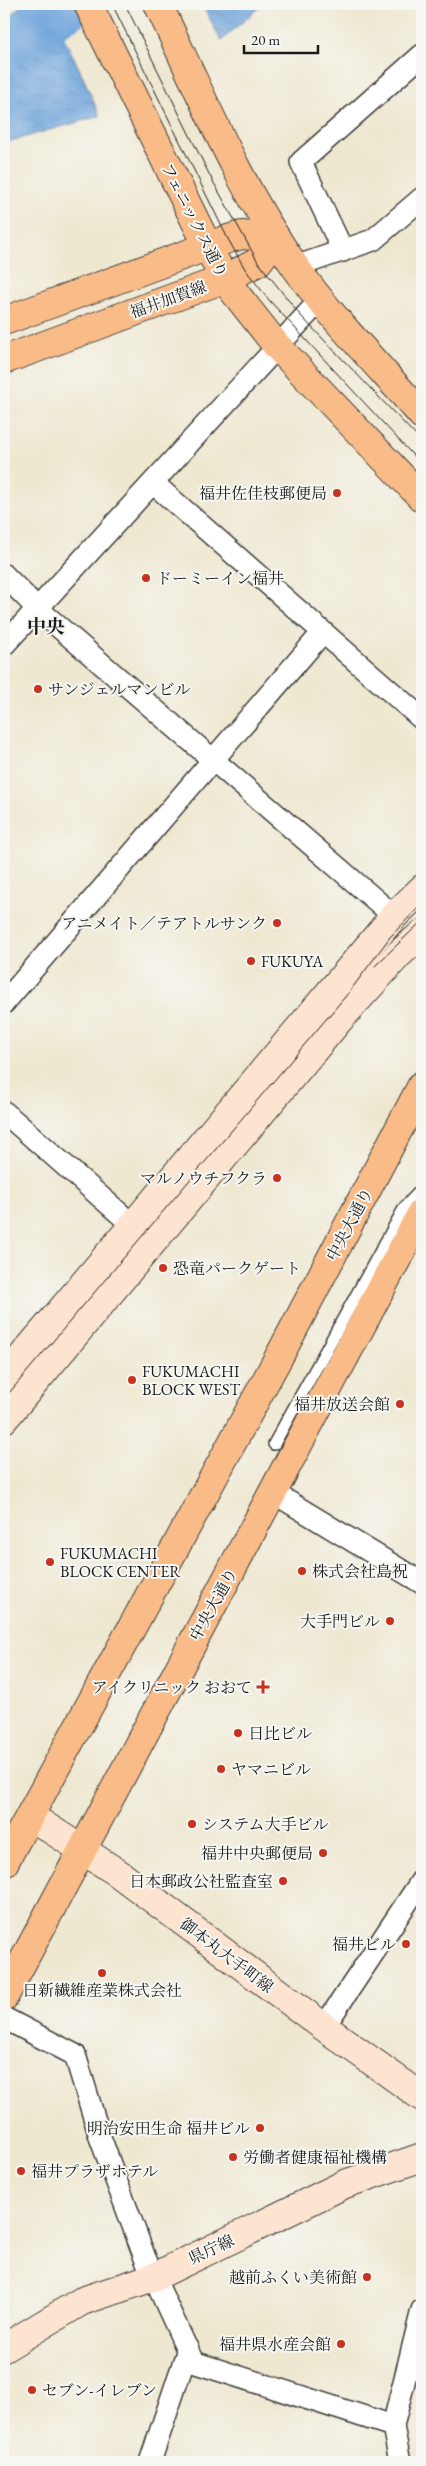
<svg xmlns="http://www.w3.org/2000/svg" width="426" height="2466" font-family="'EB Garamond','Noto Serif JP',serif">
<style>
.water{fill:url(#water-ripples);stroke:#445f7b}
.pier{fill:#efe8d1}
.lines{fill:none;stroke-linecap:round;stroke-linejoin:round}
.river{stroke:#6ca2da;stroke-width:45}
.lane-casing{stroke:#3c3b37;stroke-width:14}
.street-casing{stroke:#3c3b37;stroke-width:24}
.secondary-casing{stroke:#3c3b37;stroke-width:30}
.primary-casing{stroke:#3c3b37;stroke-width:30}
.lane{stroke:#fff;stroke-width:11}
.street{stroke:#fff;stroke-width:21}
.secondary{stroke:#fde4d0;stroke-width:28}
.primary{stroke:#f9bc89;stroke-width:28}
.tram{stroke:#1c1c1c;stroke-width:1}
.poi-dot{fill:#c8321e;stroke:#f6f6f2;stroke-width:2}
.labels{text-anchor:middle;stroke-width:4;stroke-linejoin:round;paint-order:stroke}
.street-label{font-size:16px;fill:#1c1c1c;stroke:#f6f6f2}
.poi-label{font-size:16px;fill:#1c1c1c;stroke:#f6f6f2;text-anchor:start}
.quarter-label{font-size:19px;font-weight:bold;fill:#1c1c1c;stroke:#f6f6f2}
</style>
<defs>
<pattern id="water-ripples" width="26" height="14" patternUnits="userSpaceOnUse" patternTransform="scale(1.25)"><rect width="26" height="14" fill="#6ca2da"/><path d="M2 4q2-2 4 0t4 0M15 11q2-2 4 0t4 0" fill="none" stroke="#5883b0"/></pattern>
</defs>
<rect width="100%" height="100%" fill="#f6f6f2"/>
<filter id="ink" filterUnits="userSpaceOnUse"><feTurbulence type="fractalNoise" baseFrequency=".02" numOctaves="2"/><feDisplacementMap in="SourceGraphic" scale="10" xChannelSelector="R" yChannelSelector="G"/><feConvolveMatrix kernelMatrix="1 2 1 2 8 2 1 2 1" color-interpolation-filters="sRGB"/></filter>
<filter id="wash" filterUnits="userSpaceOnUse"><feTurbulence type="fractalNoise" baseFrequency=".0096" numOctaves="4" result="noise"/><feDisplacementMap in="SourceGraphic" scale="20" xChannelSelector="R" yChannelSelector="G"/><feGaussianBlur stdDeviation="1.12" result="paint"/><feColorMatrix in="noise" values="0 0 0 0 0 0 0 0 0 0 0 0 0 0 0 0 0 1.4 0 .05"/><feComposite in="paint" operator="in"/></filter>
<g filter="url(#wash)">
<rect width="100%" height="100%" fill="#efe8d1"/>
<!-- water -->
<g class="water">
<path d="M22,4h29l49,112 -96,27v-129h9z"/>
<path d="M202,4h61l-42,37z"/>
</g>
<!-- pier -->
<path class="pier" d="M48,4h5l45,101z"/>
<g class="lines">
<!-- river -->
<path class="river" d="M4,41l14,-2 56,-35"/>
</g>
</g>
<g filter="url(#ink)">
<g class="lines">
<defs>
<path id="lane" d="M274,1444l131,-237 17,-18"/>
<g id="street">
<path d="M343,251l-42,-89 121,-107"/>
<path d="M295,267l78,-27 49,-42"/>
<path d="M153,483l269,236"/>
<path d="M4,575l34,34 356,307"/>
<path d="M4,645l317,-346"/>
<path d="M4,1003l319,-371"/>
<path d="M4,1112l140,123"/>
<path d="M274,1493l148,90"/>
<path d="M4,2018l71,37 25,82 45,121 48,104 200,64"/>
<path d="M324,2027l98,-147"/>
<path d="M150,2462l38,-113"/>
<path d="M400,2462l-7,-36 29,-116"/>
</g>
<g id="secondary">
<path d="M4,1378l358,-424 32,-38 28,-27"/>
<path d="M4,1419l335,-399 60,-66 23,-20"/>
<path d="M30,1816l88,57 206,154 98,70"/>
<path d="M4,2348l78,-47 72,-24 191,-93 77,-27"/>
</g>
<g id="primary">
<path d="M88,4l136,275 53,67 145,152"/>
<path d="M158,4c42,88 80,181 136,261 36,52 86,102 128,150"/>
<path d="M4,321l224,-82 14,-4 34,3"/>
<path d="M4,360l220,-81 34,-17 18,-24"/>
<path d="M4,1863l278,-512 140,-266"/>
<path d="M4,1997l418,-785"/>
</g>
</defs>
<!-- lane casing -->
<use href="#lane" class="lane-casing"/>
<!-- street casing -->
<use href="#street" class="street-casing"/>
<!-- secondary casing -->
<use href="#secondary" class="secondary-casing"/>
<!-- primary casing -->
<use href="#primary" class="primary-casing"/>
<!-- lane -->
<use href="#lane" class="lane"/>
<!-- street -->
<use href="#street" class="street"/>
<!-- secondary -->
<use href="#secondary" class="secondary"/>
<!-- primary -->
<use href="#primary" class="primary"/>
<!-- tram -->
<g class="tram">
<path d="M112,4l116,235 17,30 24,31 153,165"/>
<path d="M125,4l85,172 48,86 43,54 121,126"/>
<path d="M375,966l47,-45"/>
<path d="M4,1399l346,-408 40,-54 32,-33"/>
</g>
</g>
</g>
<!-- markers -->
<g class="poi-dot">
<circle cx="337" cy="493" r="5"/>
<circle cx="146" cy="578" r="5"/>
<circle cx="38" cy="689" r="5"/>
<circle cx="277" cy="923" r="5"/>
<circle cx="251" cy="961" r="5"/>
<circle cx="277" cy="1178" r="5"/>
<circle cx="163" cy="1268" r="5"/>
<circle cx="132" cy="1380" r="5"/>
<circle cx="400" cy="1404" r="5"/>
<circle cx="50" cy="1562" r="5"/>
<circle cx="302" cy="1571" r="5"/>
<circle cx="390" cy="1621" r="5"/>
<path d="M260.5 1679.5h5v5h5v5h-5v5h-5v-5h-5v-5h5z"/>
<circle cx="238" cy="1733" r="5"/>
<circle cx="221" cy="1769" r="5"/>
<circle cx="192" cy="1824" r="5"/>
<circle cx="323" cy="1853" r="5"/>
<circle cx="283" cy="1881" r="5"/>
<circle cx="406" cy="1944" r="5"/>
<circle cx="102" cy="1973" r="5"/>
<circle cx="260" cy="2128" r="5"/>
<circle cx="233" cy="2157" r="5"/>
<circle cx="21" cy="2171" r="5"/>
<circle cx="367" cy="2277" r="5"/>
<circle cx="341" cy="2344" r="5"/>
<circle cx="32" cy="2390" r="5"/>
</g>
<g class="labels">
<!-- street labels -->
<g class="street-label">
<text transform="translate(195 220) rotate(63)" y="6">フェニックス通り</text>
<text transform="translate(168 299) rotate(-20)" y="6">福井加賀線</text>
<text transform="translate(349 1224) rotate(-62)" y="6">中央大通り</text>
<text transform="translate(213 1604) rotate(-61)" y="6">中央大通り</text>
<text transform="translate(227 1955) rotate(37)" y="6">御本丸大手町線</text>
<text transform="translate(211 2249) rotate(-25)" y="6">県庁線</text>
</g>
<!-- poi labels -->
<g class="poi-label">
<text x="327" y="499" text-anchor="end">福井佐佳枝郵便局</text>
<text x="156" y="584">ドーミーイン福井</text>
<text x="48" y="695">サンジェルマンビル</text>
<text x="267" y="929" text-anchor="end">アニメイト／テアトルサンク</text>
<text x="261" y="967">FUKUYA</text>
<text x="267" y="1184" text-anchor="end">マルノウチフクラ</text>
<text x="173" y="1274">恐竜パークゲート</text>
<text x="142" y="1377">FUKUMACHI<tspan x="142" dy="18">BLOCK WEST</tspan></text>
<text x="390" y="1410" text-anchor="end">福井放送会館</text>
<text x="60" y="1559">FUKUMACHI<tspan x="60" dy="18">BLOCK CENTER</tspan></text>
<text x="312" y="1577">株式会社島祝</text>
<text x="380" y="1627" text-anchor="end">大手門ビル</text>
<text x="252" y="1693" text-anchor="end">アイクリニック おおて</text>
<text x="248" y="1739">日比ビル</text>
<text x="231" y="1775">ヤマニビル</text>
<text x="202" y="1830">システム大手ビル</text>
<text x="313" y="1859" text-anchor="end">福井中央郵便局</text>
<text x="273" y="1887" text-anchor="end">日本郵政公社監査室</text>
<text x="396" y="1950" text-anchor="end">福井ビル</text>
<text x="102" y="1996" text-anchor="middle">日新繊維産業株式会社</text>
<text x="250" y="2134" text-anchor="end">明治安田生命 福井ビル</text>
<text x="243" y="2163">労働者健康福祉機構</text>
<text x="31" y="2177">福井プラザホテル</text>
<text x="357" y="2283" text-anchor="end">越前ふくい美術館</text>
<text x="331" y="2350" text-anchor="end">福井県水産会館</text>
<text x="42" y="2396">セブン-イレブン</text>
</g>
<!-- quarter labels -->
<g class="quarter-label">
<text x="46" y="633">中央</text>
</g>
</g>
<!-- margin -->
<rect width="426" height="2466" fill="none" stroke="#f6f6f2" stroke-width="20"/>
<!-- scale -->
<path d="M244 45v8h74v-8" fill="none" stroke="#1c1c1c" stroke-width="2.5"/>
<text x="251" y="45" font-size="15" fill="#1c1c1c" stroke="#f6f6f2" stroke-width="4" paint-order="stroke">20 m</text>
</svg>
